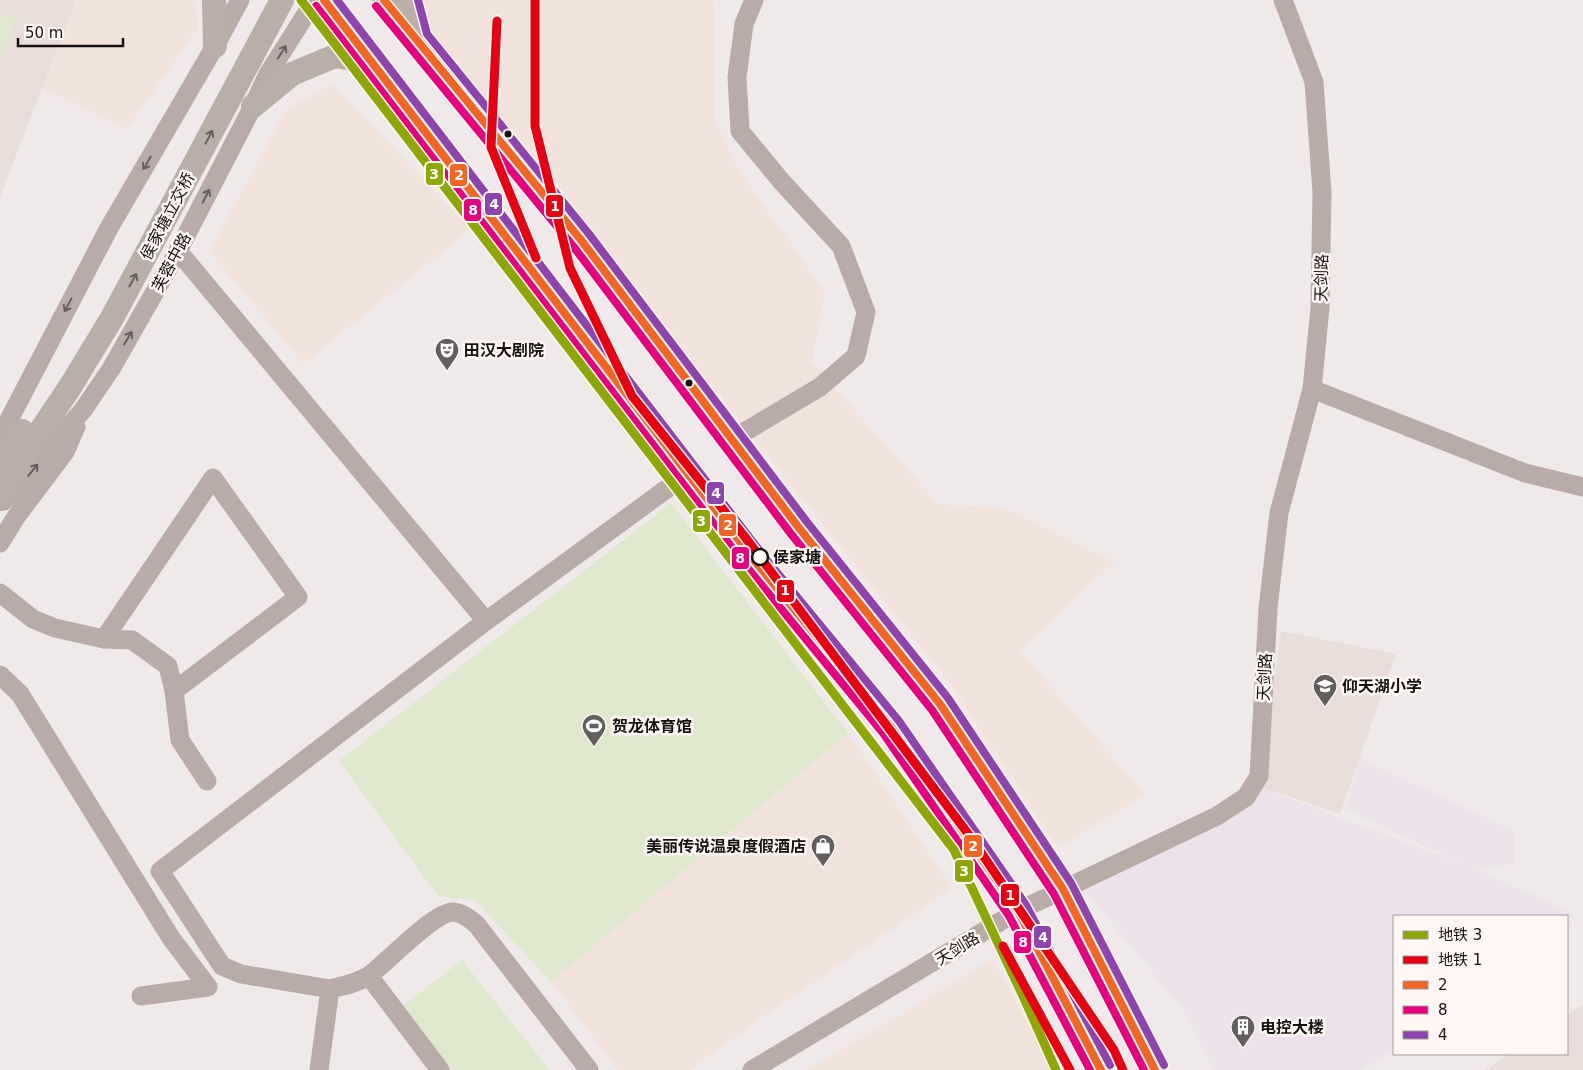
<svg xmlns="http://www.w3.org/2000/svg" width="1583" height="1070" font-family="'DejaVu Sans','Noto Sans SC',sans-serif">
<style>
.commercial{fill:#f2e2dc}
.industrial{fill:#eee2ea}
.built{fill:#e9ddd9}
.green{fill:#dfe7cc}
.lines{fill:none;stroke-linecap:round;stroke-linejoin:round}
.minor{stroke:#b9aca8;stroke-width:19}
.major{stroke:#baaea9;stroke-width:24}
.bus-1-casing{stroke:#fef7f4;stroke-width:11}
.bus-2-casing{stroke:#fef7f4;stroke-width:11}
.bus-3-casing{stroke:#fef7f4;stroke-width:11}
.bus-1{stroke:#f26522;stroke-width:8}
.bus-2{stroke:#e5007d;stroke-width:8}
.bus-3{stroke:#8e44ad;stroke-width:8}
.metro-1-casing{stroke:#fef7f4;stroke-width:12}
.metro-2-casing{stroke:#fef7f4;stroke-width:12}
.metro-1{stroke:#8da806;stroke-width:9}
.metro-2{stroke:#e60012;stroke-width:9}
.oneway{stroke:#675f5c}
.oneway2{stroke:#68605d}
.bus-dot{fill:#151211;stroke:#fef7f4;stroke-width:2}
.stop-dot{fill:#fef7f4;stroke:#151211;stroke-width:2.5}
.labels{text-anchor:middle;stroke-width:5;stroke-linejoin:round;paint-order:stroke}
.street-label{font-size:16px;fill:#151211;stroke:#fef7f4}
.poi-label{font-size:16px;font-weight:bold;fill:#151211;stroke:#fef7f4;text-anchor:start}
.stop-label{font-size:16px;font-weight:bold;fill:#151211;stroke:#fef7f4;text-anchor:start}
.line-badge{stroke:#fef7f4;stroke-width:2}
.badge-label{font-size:14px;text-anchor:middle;font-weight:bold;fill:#fff}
</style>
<rect width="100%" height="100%" fill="#efeae9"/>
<!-- commercial -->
<g class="commercial">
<path d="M76,0h119l3,28 -71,101 -85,-41z"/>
<path d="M423,0h290l2,119 25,53 85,120 -13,70 126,142 67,4 109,54 -94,89 125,143 -87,54 -106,-162 -528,-660z"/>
<path d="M331,83l140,146 -168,135 -94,-113 77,-140z"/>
<path d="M848,733l105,155 -166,112 -98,70h-71l-67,-88z"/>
<path d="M993,959l60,111h-246l70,-41z"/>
</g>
<!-- industrial -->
<path class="industrial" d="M1360,759l155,72 -1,33 -38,5 98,45 -7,22v-20h-173v135l-33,19h-147l-31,-60 -101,-123 178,-100 205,78 -119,-56z"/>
<!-- built -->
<g class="built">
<path d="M0,0h76l-76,197z"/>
<path d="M1281,631l115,23 -56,160 -79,-27z"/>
<path d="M1583,1005v65h-98l23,-16h59v-39z"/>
</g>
<!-- green -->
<g class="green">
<path d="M0,13l16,6 -16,39z"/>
<path d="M671,503l177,230 -297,249 -76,-82 -37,-4 -99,-135z"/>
<path d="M462,960l88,110h-98l-50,-63z"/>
</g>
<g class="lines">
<!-- minor -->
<g class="minor">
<path d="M178,251l308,370"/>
<path d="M1312,389l213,84 58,14"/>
<path d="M0,437l109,-209 106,-182 25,-46"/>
<path d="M731,440l89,-53 36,-31 10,-44 -25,-66 -59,-64 -42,-51 -3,-54 7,-53 10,-24"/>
<path d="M4,501l25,-26 27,-34 27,-31 28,-41 67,-118 75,-145 15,-32 47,-74"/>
<path d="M0,543l16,-26 49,-65 11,-25"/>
<path d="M0,593l33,26 22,9 49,11 28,1 36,26 6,25 6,49 27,41"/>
<path d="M104,639l109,-161 85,119 -124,94"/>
<path d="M0,675l20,19 151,244 37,49 -67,9"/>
<path d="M369,976l71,94"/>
<path d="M330,989c13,-3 28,-6 40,-14 17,-13 64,-63 83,-63 10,1 17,7 24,13l112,145"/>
<path d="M319,1070l11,-81 -89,-15 -19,-8 -62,-95 326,-250 201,-147"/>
<path d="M752,1070l266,-159 199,-95 29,-19 13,-21 9,-168 11,-95 33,-124 8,-81 2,-116 -8,-110 -31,-82"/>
</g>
<!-- major -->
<g class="major">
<path d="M214,0l1,46"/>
<path d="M324,0l434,565 133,162 127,184 83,159"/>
<path d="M384,0l39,46 158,194 218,288 141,176 123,185 92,181"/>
<path d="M408,0l9,35"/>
<path d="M253,106l39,-32 43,-18 36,6"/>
<path d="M0,462l22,-31"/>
<path d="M0,499l19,-36 51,-76 42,-69 170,-318"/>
</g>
<defs>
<g id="bus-1">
<path d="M324,0l434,565 133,162 127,184 83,159"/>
<path d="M384,0l197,240 218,288 141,176 123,185 92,181"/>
</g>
<g id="bus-2">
<path d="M316,6l434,565 133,162 126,183 81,154"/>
<path d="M376,6l197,240 218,288 141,176 122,184 90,176"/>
</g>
<g id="bus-3">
<path d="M337,0l429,559 133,162 127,184 84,160"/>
<path d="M418,0l9,34 162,200 218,288 141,176 123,185 93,182"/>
</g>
</defs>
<!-- bus-1 casing -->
<use href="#bus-1" class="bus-1-casing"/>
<!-- bus-2 casing -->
<use href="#bus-2" class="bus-2-casing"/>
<!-- bus-3 casing -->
<use href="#bus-3" class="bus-3-casing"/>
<!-- bus-1 -->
<use href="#bus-1" class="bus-1"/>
<!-- bus-2 -->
<use href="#bus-2" class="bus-2"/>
<!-- bus-3 -->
<use href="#bus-3" class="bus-3"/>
<defs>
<path id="metro-1" d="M301,0l653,850 69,146 33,74"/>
<g id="metro-2">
<path d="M535,0v126l35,142 62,128 113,141 227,302 142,211 9,20"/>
<path d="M497,21l-6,126 45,111"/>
<path d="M1003,946l67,124"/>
</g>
</defs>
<!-- metro-1 casing -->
<use href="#metro-1" class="metro-1-casing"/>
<!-- metro-2 casing -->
<use href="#metro-2" class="metro-2-casing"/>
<!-- metro-1 -->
<use href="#metro-1" class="metro-1"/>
<!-- metro-2 -->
<use href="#metro-2" class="metro-2"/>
</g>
<!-- one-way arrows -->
<defs><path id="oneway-shaft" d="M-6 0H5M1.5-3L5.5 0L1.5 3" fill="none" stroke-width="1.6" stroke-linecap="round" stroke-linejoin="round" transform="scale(1.25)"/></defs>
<g class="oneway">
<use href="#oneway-shaft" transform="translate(282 52) rotate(-57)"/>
<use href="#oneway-shaft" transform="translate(147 163) rotate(120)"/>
<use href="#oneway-shaft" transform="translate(206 196) rotate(-63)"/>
<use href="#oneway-shaft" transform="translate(68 305) rotate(118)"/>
<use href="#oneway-shaft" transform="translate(128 338) rotate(-60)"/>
<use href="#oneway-shaft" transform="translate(33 470) rotate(-51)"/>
</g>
<g class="oneway2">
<use href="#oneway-shaft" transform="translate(209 137) rotate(-62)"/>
<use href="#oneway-shaft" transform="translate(133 280) rotate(-61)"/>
</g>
<!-- icons -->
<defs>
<symbol id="theatre-pin" viewBox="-11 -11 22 30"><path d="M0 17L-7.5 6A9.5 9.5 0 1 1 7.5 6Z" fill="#615e5d" stroke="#fef7f4"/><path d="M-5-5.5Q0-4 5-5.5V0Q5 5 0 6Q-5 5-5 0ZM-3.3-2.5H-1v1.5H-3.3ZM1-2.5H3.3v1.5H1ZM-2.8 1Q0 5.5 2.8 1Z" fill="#fff"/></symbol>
<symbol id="school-pin" viewBox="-11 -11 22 30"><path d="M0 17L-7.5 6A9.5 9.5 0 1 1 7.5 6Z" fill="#615e5d" stroke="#fef7f4"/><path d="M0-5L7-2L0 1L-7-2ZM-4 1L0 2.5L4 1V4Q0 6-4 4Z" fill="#fff"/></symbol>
<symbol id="stadium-pin" viewBox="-11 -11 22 30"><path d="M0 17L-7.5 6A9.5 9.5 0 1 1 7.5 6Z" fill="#615e5d" stroke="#fef7f4"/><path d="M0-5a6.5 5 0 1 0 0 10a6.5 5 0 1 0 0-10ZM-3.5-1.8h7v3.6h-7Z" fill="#fff"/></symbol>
<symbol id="shop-pin" viewBox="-11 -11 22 30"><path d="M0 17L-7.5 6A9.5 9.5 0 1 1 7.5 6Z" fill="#615e5d" stroke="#fef7f4"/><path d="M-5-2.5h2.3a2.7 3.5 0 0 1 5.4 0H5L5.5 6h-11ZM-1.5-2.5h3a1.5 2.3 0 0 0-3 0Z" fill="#fff"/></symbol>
<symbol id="building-pin" viewBox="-11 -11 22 30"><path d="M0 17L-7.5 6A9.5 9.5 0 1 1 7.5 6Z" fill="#615e5d" stroke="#fef7f4"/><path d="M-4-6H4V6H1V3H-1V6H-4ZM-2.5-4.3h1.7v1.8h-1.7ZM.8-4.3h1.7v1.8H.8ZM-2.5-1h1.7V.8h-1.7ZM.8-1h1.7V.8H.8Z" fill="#fff"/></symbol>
</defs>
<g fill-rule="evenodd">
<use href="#theatre-pin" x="433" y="336" width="28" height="38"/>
<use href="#school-pin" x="1311" y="672" width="28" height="38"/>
<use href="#stadium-pin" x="580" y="712" width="28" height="38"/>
<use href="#shop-pin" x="809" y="832" width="28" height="38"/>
<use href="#building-pin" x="1229" y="1013" width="28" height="38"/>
</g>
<!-- markers -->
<g class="bus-dot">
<circle cx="508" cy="134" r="4.5"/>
<circle cx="689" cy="383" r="4.5"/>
</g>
<circle class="stop-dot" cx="760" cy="557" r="8"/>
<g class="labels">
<!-- street labels -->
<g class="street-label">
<text transform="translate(167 216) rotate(-62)" y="6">侯家塘立交桥</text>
<text transform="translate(171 262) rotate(-62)" y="6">芙蓉中路</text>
<text transform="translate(1321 278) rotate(-89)" y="6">天剑路</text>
<text transform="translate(1264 677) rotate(-87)" y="6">天剑路</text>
<text transform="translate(957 948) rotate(-31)" y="6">天剑路</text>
</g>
<!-- poi labels -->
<g class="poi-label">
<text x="464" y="356">田汉大剧院</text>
<text x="1342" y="692">仰天湖小学</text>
<text x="612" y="732">贺龙体育馆</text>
<text x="806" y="852" text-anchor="end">美丽传说温泉度假酒店</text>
<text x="1260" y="1033">电控大楼</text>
</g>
<!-- stop labels -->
<g class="stop-label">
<text x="773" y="563">侯家塘</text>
</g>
</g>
<g class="line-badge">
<rect x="425" y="162" width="19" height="24" rx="5" fill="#8da806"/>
<rect x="449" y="163" width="19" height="24" rx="5" fill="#f26522"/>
<rect x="484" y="192" width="19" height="24" rx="5" fill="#8e44ad"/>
<rect x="545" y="194" width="19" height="24" rx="5" fill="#e60012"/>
<rect x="463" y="198" width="19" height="24" rx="5" fill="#e5007d"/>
<rect x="706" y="481" width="19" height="24" rx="5" fill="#8e44ad"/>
<rect x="692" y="509" width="19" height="24" rx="5" fill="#8da806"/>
<rect x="718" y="513" width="19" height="24" rx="5" fill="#f26522"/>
<rect x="731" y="546" width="19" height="24" rx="5" fill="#e5007d"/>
<rect x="776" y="579" width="19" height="24" rx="5" fill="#e60012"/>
<rect x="963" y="834" width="20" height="24" rx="5" fill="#f26522"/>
<rect x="954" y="859" width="20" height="24" rx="5" fill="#8da806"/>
<rect x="1000" y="883" width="20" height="24" rx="5" fill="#e60012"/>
<rect x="1033" y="925" width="19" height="24" rx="5" fill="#8e44ad"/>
<rect x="1013" y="930" width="19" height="24" rx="5" fill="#e5007d"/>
</g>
<g class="badge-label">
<text x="434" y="179">3</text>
<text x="459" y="180">2</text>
<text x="494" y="209">4</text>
<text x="555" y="211">1</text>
<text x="473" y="215">8</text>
<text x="716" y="498">4</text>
<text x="701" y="526">3</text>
<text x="728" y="530">2</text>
<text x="740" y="563">8</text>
<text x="785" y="595">1</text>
<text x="973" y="851">2</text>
<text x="964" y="876">3</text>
<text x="1010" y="900">1</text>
<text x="1043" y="942">4</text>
<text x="1023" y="947">8</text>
</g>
<!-- legend -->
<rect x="1393" y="915" width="175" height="140" fill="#fef7f4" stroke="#a19b99"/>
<rect x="1403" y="931" width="25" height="8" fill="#8da806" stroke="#a19b99"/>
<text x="1438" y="940" font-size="15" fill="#151211">地铁 3</text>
<rect x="1403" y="956" width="25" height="8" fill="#e60012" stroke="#a19b99"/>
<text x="1438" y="965" font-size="15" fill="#151211">地铁 1</text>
<rect x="1403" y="981" width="25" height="8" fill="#f26522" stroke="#a19b99"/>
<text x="1438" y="990" font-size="15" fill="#151211">2</text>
<rect x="1403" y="1006" width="25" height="8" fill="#e5007d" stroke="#a19b99"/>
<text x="1438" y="1015" font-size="15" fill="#151211">8</text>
<rect x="1403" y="1031" width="25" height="8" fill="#8e44ad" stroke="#a19b99"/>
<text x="1438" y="1040" font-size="15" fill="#151211">4</text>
<!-- scale -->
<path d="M18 38v8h105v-8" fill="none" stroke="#151211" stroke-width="2.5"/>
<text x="25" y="38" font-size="15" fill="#151211" stroke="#fef7f4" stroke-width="4" paint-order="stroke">50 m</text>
</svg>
